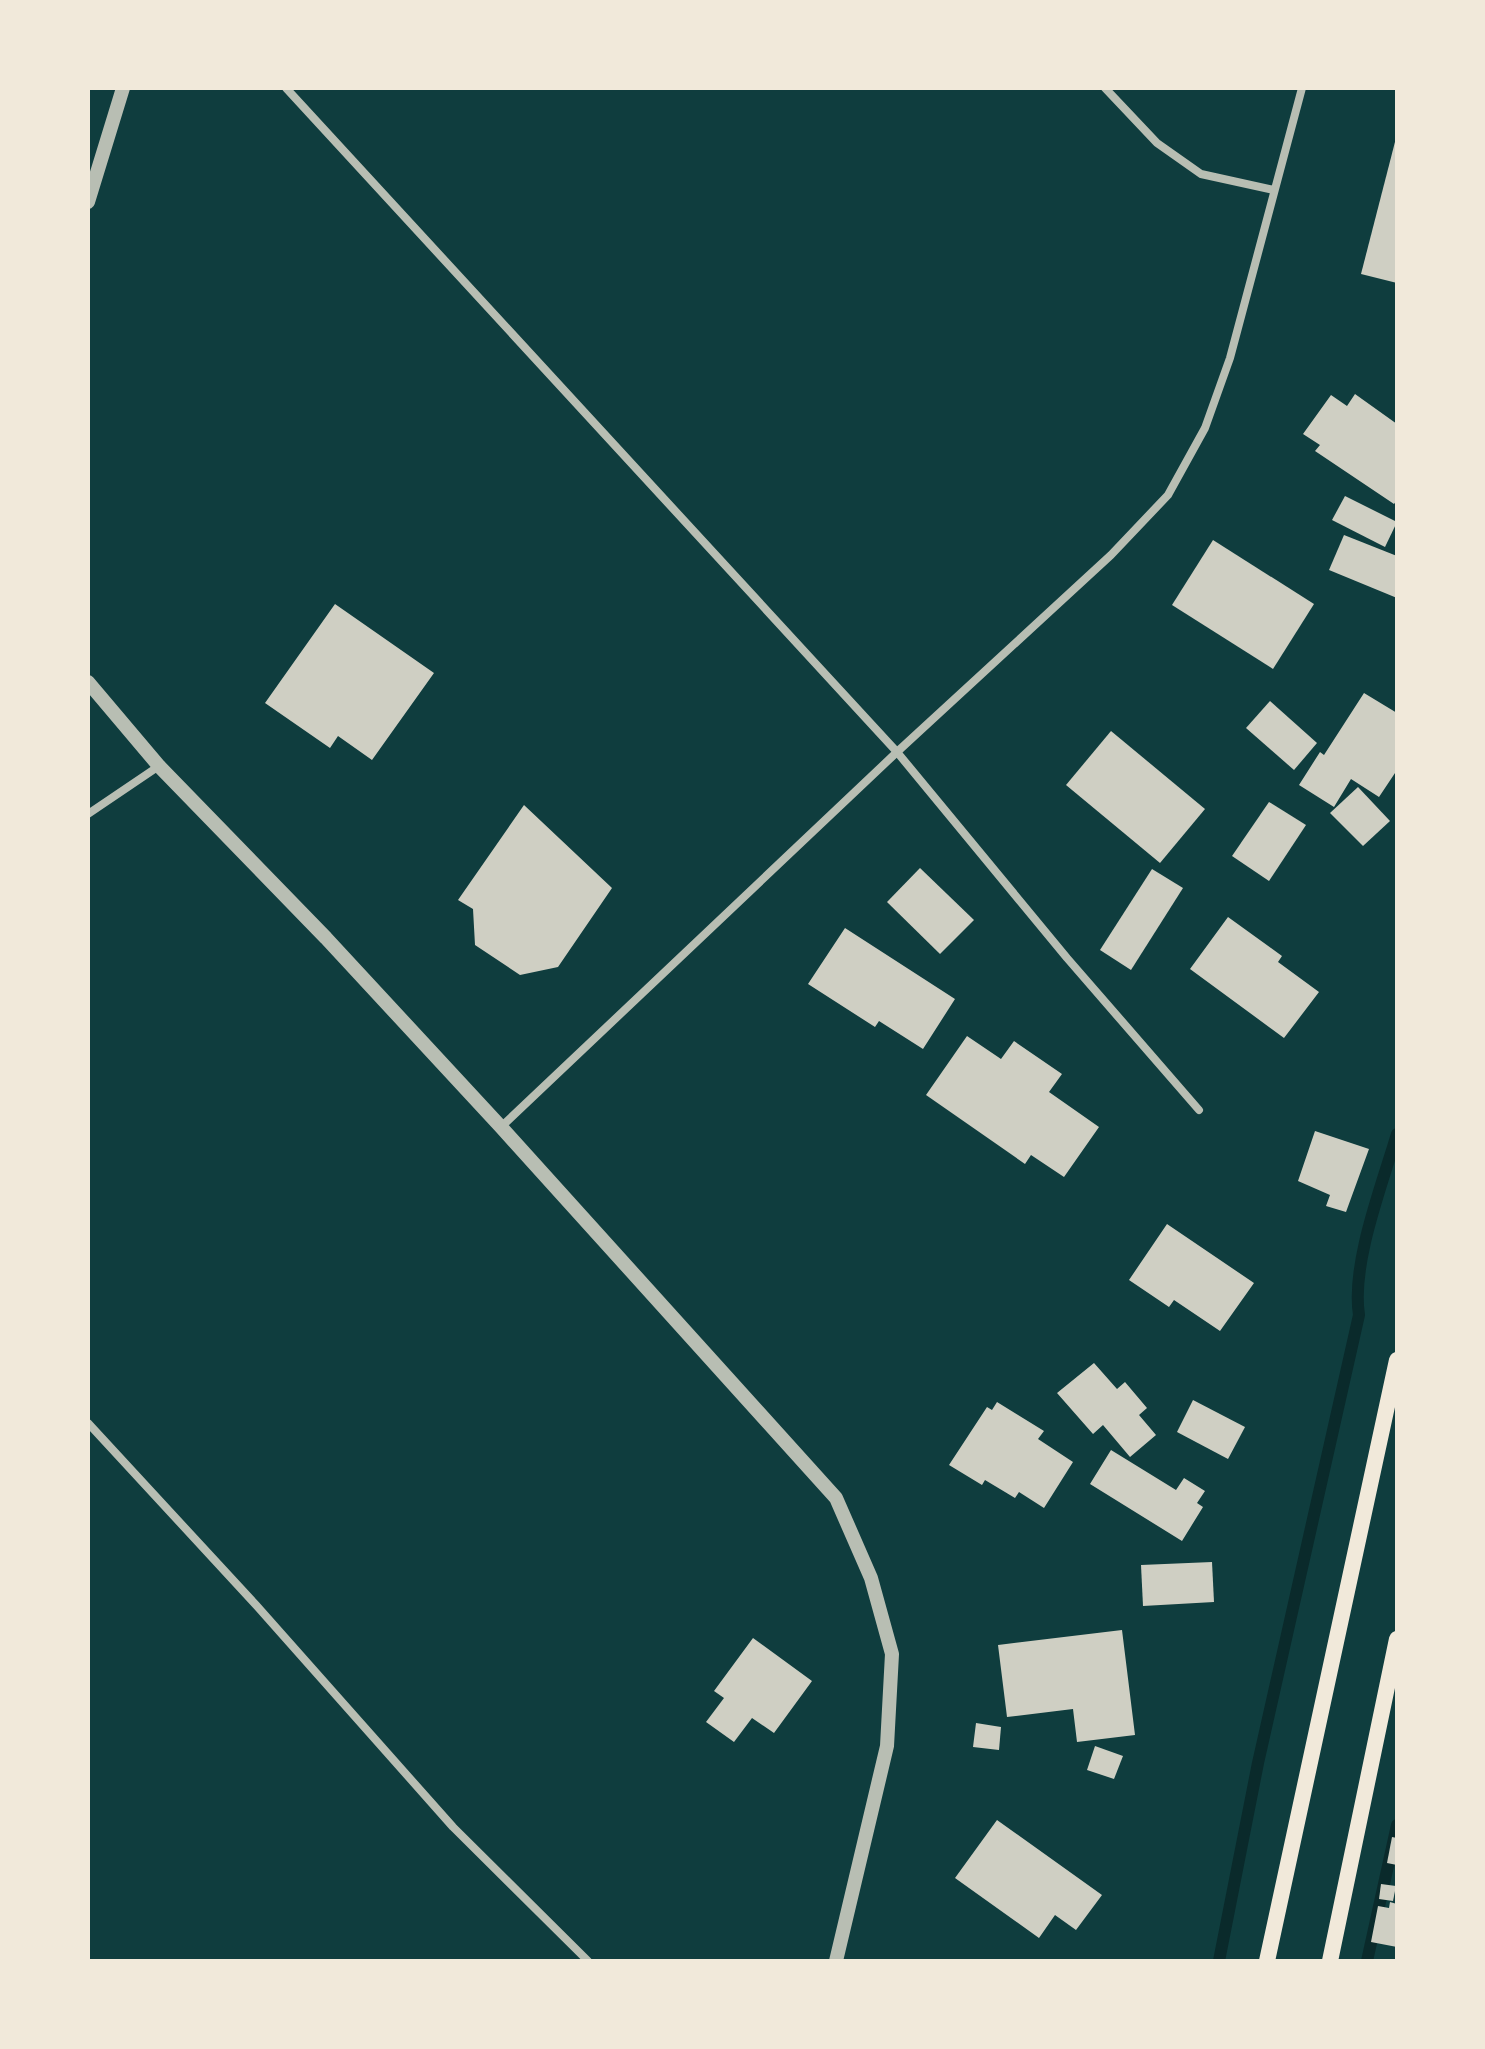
<svg xmlns="http://www.w3.org/2000/svg" width="1485" height="2049" font-family="'Asap Condensed',sans-serif">
<style>
.lines{fill:none;stroke-linecap:round;stroke-linejoin:round}
.stream{stroke:#0a2a2b;stroke-width:12}
.building{fill:#cfcfc3}
.minor{stroke:#b8beb3;stroke-width:8}
.tertiary{stroke:#b8beb3;stroke-width:14}
.secondary{stroke:#f1e9da;stroke-width:16}
</style>
<rect width="100%" height="100%" fill="#0f3d3e"/>
<g class="lines">
<!-- stream -->
<g class="stream">
<path d="M1219,1961l39,-198 101,-448c-8,-51 23,-130 38,-181"/>
<path d="M1367,1961l30,-136"/>
</g>
</g>
<!-- building -->
<g class="building">
<path d="M1396,138l1,1v144l-36,-9z"/>
<path d="M1355,394l42,30v76l-3,4 -79,-53 5,-6 -17,-11 28,-39 16,11z"/>
<path d="M1345,496l52,26 -12,25 -53,-27z"/>
<path d="M1344,535l53,21v42l-68,-28z"/>
<path d="M1213,540l101,64 -41,65 -101,-64z"/>
<path d="M335,604l99,69 -62,87 -34,-24 -8,12 -65,-45z"/>
<path d="M1364,693l33,20v57l-18,27 -28,-18 -17,28 -35,-22 21,-33 4,3z"/>
<path d="M1270,701l47,42 -23,27 -48,-42z"/>
<path d="M1111,731l94,78 -45,54 -94,-78z"/>
<path d="M1358,787l32,34 -27,25 -33,-33z"/>
<path d="M1269,802l37,23 -37,56 -37,-25z"/>
<path d="M524,805l88,83 -54,79 -38,8 -45,-30 -2,-36 -15,-9z"/>
<path d="M920,868l54,52 -34,34 -53,-52z"/>
<path d="M1152,869l31,19 -52,82 -31,-20z"/>
<path d="M1228,917l54,39 -4,6 41,30 -35,46 -94,-69z"/>
<path d="M845,928l110,71 -32,50 -44,-28 -4,6 -67,-43z"/>
<path d="M967,1036l34,23 13,-18 48,33 -13,18 50,35 -35,50 -33,-22 -6,9 -99,-69z"/>
<path d="M1315,1131l54,18 -23,63 -20,-6 4,-11 -32,-14z"/>
<path d="M1167,1224l87,59 -34,48 -46,-31 -5,7 -40,-27z"/>
<path d="M1094,1363l23,26 8,-7 22,26 -8,7 17,20 -26,22 -27,-32 -10,9 -36,-41z"/>
<path d="M1193,1400l52,27 -17,32 -51,-27z"/>
<path d="M997,1402l47,29 -6,8 35,23 -29,46 -25,-16 -4,6 -30,-18 -3,5 -33,-20 38,-58 5,3z"/>
<path d="M1111,1450l65,40 8,-12 21,13 -8,12 6,4 -21,34 -92,-57z"/>
<path d="M1212,1562l2,40 -71,4 -2,-41z"/>
<path d="M1122,1630l13,105 -58,7 -4,-33 -66,8 -9,-72z"/>
<path d="M753,1638l59,43 -38,52 -22,-15 -18,24 -28,-20 18,-24 -10,-7z"/>
<path d="M976,1723l25,4 -2,23 -26,-3z"/>
<path d="M1095,1746l28,10 -9,23 -27,-9z"/>
<path d="M997,1820l105,75 -26,35 -21,-15 -16,23 -84,-60z"/>
<path d="M1392,1837l5,1v27l-10,-2z"/>
<path d="M1381,1884l15,2 -3,15 -14,-2z"/>
<path d="M1390,1902l7,2v43l-26,-5 7,-36 11,2z"/>
</g>
<g class="lines">
<!-- minor -->
<g class="minor">
<path d="M286,88l611,664 170,206 132,152"/>
<path d="M1105,88l52,55 44,31 73,16"/>
<path d="M88,814l71,-48"/>
<path d="M501,1127l396,-375 214,-197 57,-60 37,-67 25,-70 72,-270"/>
<path d="M88,1423l168,182 197,222 135,134"/>
</g>
<!-- tertiary -->
<g class="tertiary">
<path d="M88,202l35,-114"/>
<path d="M88,682l71,84 167,172 175,189 335,371 35,80 21,76 -5,92 -51,215"/>
</g>
<!-- secondary -->
<g class="secondary">
<path d="M1267,1961l130,-601"/>
<path d="M1330,1961l67,-322"/>
</g>
</g>
<!-- border -->
<rect width="1485" height="2049" fill="none" stroke="#f1e9da" stroke-width="180"/>
</svg>
